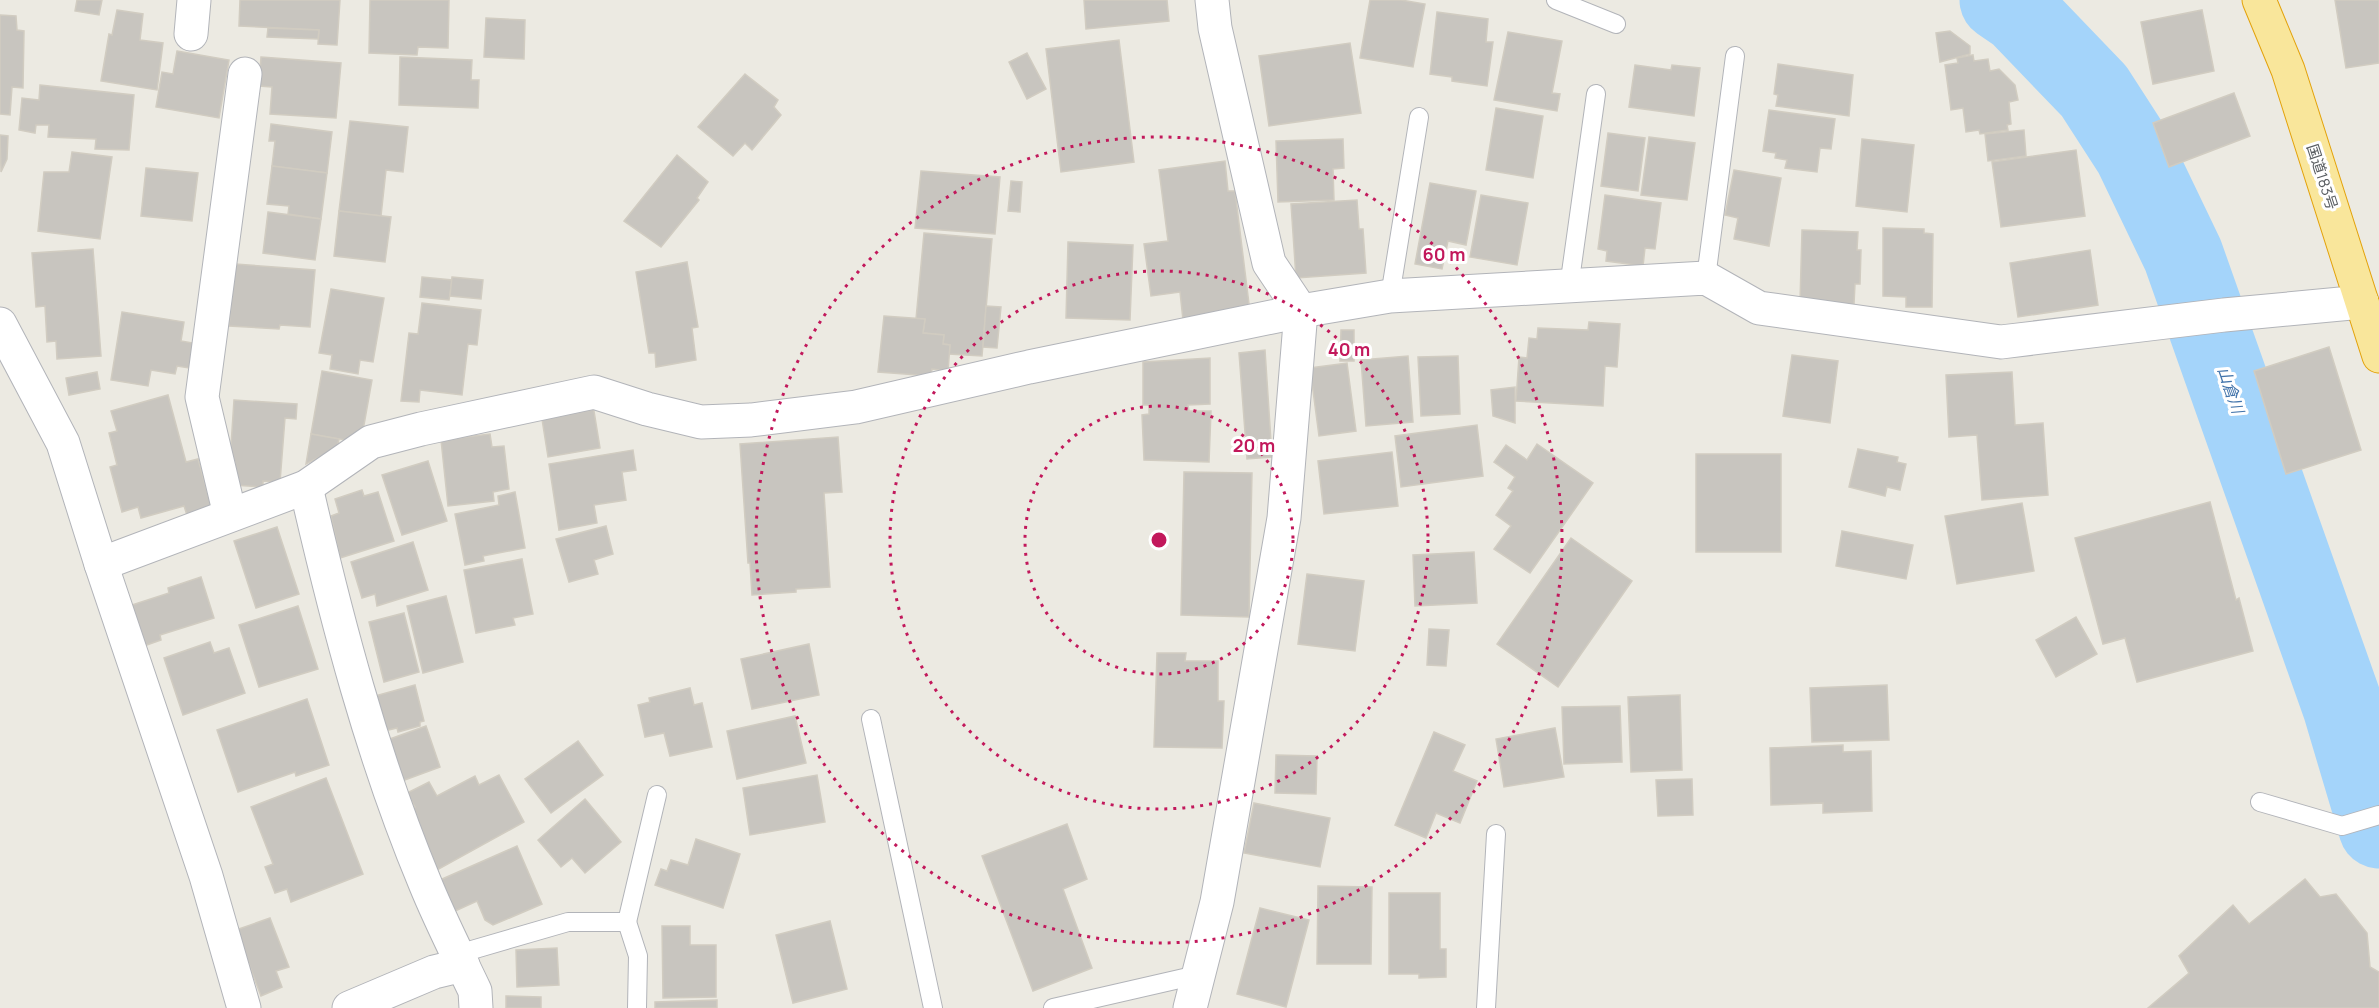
<svg xmlns="http://www.w3.org/2000/svg" width="2379" height="1008" font-family="Manrope,'Noto Sans JP',sans-serif">
<style>
.lines{fill:none;stroke-linecap:round;stroke-linejoin:round}
.river{stroke:#a4d4fa;stroke-width:81}
.building{fill:#c8c5bf;stroke:#d1ccc1;stroke-width:1.5}
.service-casing{stroke:#b2b4b9;stroke-width:20}
.minor-casing{stroke:#b2b4b9;stroke-width:35}
.trunk-casing{stroke:#e3a20b;stroke-width:35}
.service{stroke:#fff;stroke-width:18}
.minor{stroke:#fff;stroke-width:33}
.trunk{stroke:#f9e69b;stroke-width:33}
.ring{fill:none;stroke:#c2185b;stroke-width:3;stroke-dasharray:3 6}
.labels{text-anchor:middle;stroke-width:6;stroke-linejoin:round;paint-order:stroke}
.street-label{font-size:15px;fill:#5a5e62;stroke:#fff}
.water-label{font-size:16px;font-style:italic;fill:#4274ab;stroke:#fff}
.centre{fill:#c2185b;stroke:#fff;stroke-width:3}
.ring-label{font-size:18px;text-anchor:middle;font-weight:bold;fill:#c2185b;stroke:#fff;stroke-width:6;stroke-linejoin:round;paint-order:stroke}
</style>
<rect width="100%" height="100%" fill="#eceae2"/>
<g class="lines">
<!-- river -->
<path class="river" d="M2000,0l19,13 75,78 40,62 49,102 160,452 36,121"/>
</g>
<!-- building -->
<g class="building">
<path d="M77,0h25l-3,15 -24,-4z"/>
<path d="M240,0h100l-3,45 -19,-1 1,-14 -80,-4z"/>
<path d="M370,0h79l-1,48 -30,-1 -1,8 -48,-2z"/>
<path d="M1084,0h83l2,21 -83,8z"/>
<path d="M1370,0h31l24,4 -12,63 -53,-9z"/>
<path d="M2335,0h44v63l-33,5z"/>
<path d="M117,10l26,4 -3,26 23,3 -6,47 -56,-9 8,-47 3,1z"/>
<path d="M2202,10l12,61 -61,13 -12,-62z"/>
<path d="M1437,12l51,7 -2,23h7l-6,44 -35,-5v-4l-22,-3z"/>
<path d="M0,15l16,1 1,14 7,1 -1,57 -11,-1 -2,28 -10,-1z"/>
<path d="M486,18l39,2 -1,39 -40,-2z"/>
<path d="M268,28l51,2 -1,9 -51,-2z"/>
<path d="M1950,31l20,15v8l-30,8 -4,-29z"/>
<path d="M1508,32l54,9 -10,52 8,1 -3,17 -63,-11z"/>
<path d="M1119,40l15,122 -73,10 -15,-123z"/>
<path d="M1350,43l11,70 -92,13 -10,-70z"/>
<path d="M177,51l52,9 -10,58 -63,-11 6,-35 11,2z"/>
<path d="M1027,53l19,36 -19,10 -18,-37z"/>
<path d="M1973,55l1,6 14,-2 2,12 9,-2 16,16 3,15 -9,2 2,22 -4,1 1,5 -28,4 -1,-4 -13,2 -3,-24 -12,2 -6,-45 13,-2 -1,-5z"/>
<path d="M261,57l80,6 -5,55 -66,-4 2,-27 -13,-1z"/>
<path d="M400,57l72,3 -1,20h8l-1,28 -79,-3z"/>
<path d="M1778,64l75,11 -4,41 -73,-10 2,-11 -4,-1z"/>
<path d="M1635,65l36,5 1,-5 28,3 -6,48 -65,-9z"/>
<path d="M745,74l33,26 -4,7 7,8 -29,35 -7,-7 -12,13 -35,-29z"/>
<path d="M40,85l94,10 -5,55 -34,-1 1,-10 -48,-2 1,-12h-13l-1,8 -16,-3 3,-32 17,2z"/>
<path d="M2234,93l16,43 -81,31 -16,-44z"/>
<path d="M1496,108l47,8 -10,62 -47,-8z"/>
<path d="M1769,110l66,9 -4,30 -11,-1 -3,24 -32,-4 2,-8 -12,-2 1,-5 -13,-2z"/>
<path d="M350,121l58,6 -5,45 -17,-2 -5,46 -42,-5z"/>
<path d="M271,124l61,8 -5,41 -55,-7 3,-25h-6z"/>
<path d="M2024,130l2,26 -38,5 -3,-27z"/>
<path d="M1608,133l37,5 -7,53 -37,-5z"/>
<path d="M0,135l8,1 -1,23 -6,13z"/>
<path d="M1649,137l46,6 -8,57 -46,-5z"/>
<path d="M1343,139l1,29 -11,1 1,31 -56,2 -2,-61z"/>
<path d="M1862,139l52,6 -7,67 -51,-6z"/>
<path d="M2076,150l9,66 -84,11 -9,-65z"/>
<path d="M72,152l40,5 -12,82 -62,-8 6,-59h25z"/>
<path d="M677,155l31,27 -11,16 2,2 -38,47 -37,-26z"/>
<path d="M1225,161l3,30h7l15,121 -67,8 -3,-28 -29,4 -7,-52 24,-3 -9,-71z"/>
<path d="M272,166l55,7 -6,46 -33,-5 1,-8 -22,-2z"/>
<path d="M146,168l52,5 -6,48 -51,-5z"/>
<path d="M1734,170l47,8 -12,68 -35,-7 4,-21 -13,-3z"/>
<path d="M921,171l79,6 -5,57 -80,-6z"/>
<path d="M1011,181l11,1 -2,30 -12,-1z"/>
<path d="M1430,183l46,8 -10,54 -18,-4 -6,28 -27,-5z"/>
<path d="M1481,195l47,8 -11,62 -47,-8z"/>
<path d="M1605,195l56,8 -6,46 -10,-1 -2,18 -37,-5 1,-10 -9,-2z"/>
<path d="M1357,200l2,29h4l3,44 -70,5 -5,-74z"/>
<path d="M339,211l52,6 -6,45 -51,-6z"/>
<path d="M268,212l53,7 -6,41 -52,-7z"/>
<path d="M1883,228l41,1v4l9,1 -1,73h-26v-10l-23,-1z"/>
<path d="M1802,230l56,2 -1,18h4l-1,34h-5l-1,20 -54,-2z"/>
<path d="M924,233l68,6 -10,117 -33,-2 1,-9 -7,-1 1,-9 -21,-2 2,-14h-9z"/>
<path d="M1068,242l65,3 -3,75 -64,-2z"/>
<path d="M93,249l8,107 -44,3 -1,-18 -9,1 -2,-36 -9,1 -4,-54z"/>
<path d="M2090,250l8,55 -80,12 -8,-54z"/>
<path d="M687,262l11,65 -6,1 4,32 -40,7 -1,-14h-6l-13,-81z"/>
<path d="M235,264l80,6 -5,57 -30,-2 -1,4 -50,-3z"/>
<path d="M422,277l30,3 -3,20 -29,-3z"/>
<path d="M452,277l31,3 -2,19 -31,-3z"/>
<path d="M331,289l53,9 -11,64 -13,-2 -2,14 -28,-5 2,-14 -13,-2z"/>
<path d="M422,303l59,7 -4,35 -9,-1 -6,51 -42,-5 -1,12 -18,-1 8,-68 9,1z"/>
<path d="M986,306l15,1 -4,41 -14,-1z"/>
<path d="M122,312l62,10 -3,19 12,2 -4,25 -12,-2 -2,8 -24,-4 -3,16 -37,-6z"/>
<path d="M884,316l41,3 -2,14 21,2 -1,9 7,1 -2,26 -16,-2 -1,7 -53,-4z"/>
<path d="M1589,322l31,2 -3,43 -12,-1 -2,40 -87,-5 3,-44 8,1 2,-20 8,1 1,-11 50,2z"/>
<path d="M1341,330h13v31h-14z"/>
<path d="M2329,347l32,103 -75,24 -32,-103z"/>
<path d="M1265,350l7,107 -25,2 -8,-106z"/>
<path d="M1792,355l46,6 -8,62 -47,-7z"/>
<path d="M1408,356l5,66 -47,4 -5,-66z"/>
<path d="M1458,356l2,58 -39,2 -3,-59z"/>
<path d="M1210,358v46l-22,1 1,6h22l-2,51 -65,-2 -2,-45 7,-1v-9h-6v-43z"/>
<path d="M1347,363l9,68 -37,5 -9,-68z"/>
<path d="M322,371l50,9 -10,56 -9,-2 -2,7 -40,-7z"/>
<path d="M97,372l3,17 -31,6 -3,-17z"/>
<path d="M2012,372l3,53 28,-2 5,72 -66,5 -5,-65 -28,2 -3,-62z"/>
<path d="M1515,387v36l-22,-7 -2,-26z"/>
<path d="M168,395l18,67 12,-3 14,50 -25,6 -3,-9 -43,12 -3,-11 -16,5 -12,-45 7,-2 -8,-32 8,-2 -6,-20z"/>
<path d="M234,400l63,4 -1,15 -11,-1 -5,64 -17,-1v6l-30,-2 2,-23 -5,-1z"/>
<path d="M593,405l7,43 -52,9 -7,-44z"/>
<path d="M1477,425l6,51 -82,11 -6,-51z"/>
<path d="M311,434l28,5 -2,9 -31,16z"/>
<path d="M490,434l2,13 12,-1 5,43 -16,3 1,9 -46,5 -7,-66z"/>
<path d="M838,437l4,55 -18,1 6,94 -34,2v3l-44,3 -2,-32h-2l-8,-119z"/>
<path d="M1537,444l56,39 -63,90 -36,-24 17,-23 -15,-11 17,-24 -5,-3 7,-11 -21,-15 12,-17 21,15z"/>
<path d="M1858,449l40,8 -1,5 9,2 -6,26 -13,-3 -2,9 -36,-9z"/>
<path d="M633,450l3,20 -14,2 4,28 -32,5 3,18 -38,7 -10,-66z"/>
<path d="M1392,452l6,54 -74,8 -6,-53z"/>
<rect x="1696" y="454" width="85" height="98"/>
<path d="M428,461l19,60 -45,14 -20,-60z"/>
<path d="M1184,472l68,1 -3,144 -68,-2z"/>
<path d="M362,490l2,6 14,-4 16,49 -54,17 -9,-42 8,-3 -4,-14z"/>
<path d="M515,492l10,56 -42,8 1,5 -19,4 -10,-51 44,-9 -1,-9z"/>
<path d="M2210,502l26,98 3,-2 14,53 -116,31 -12,-44 -22,6 -28,-106z"/>
<path d="M2022,503l12,68 -77,13 -12,-68z"/>
<path d="M606,526l7,28 -19,6 4,14 -29,8 -13,-43z"/>
<path d="M277,527l22,67 -43,14 -22,-67z"/>
<path d="M1842,531l71,14 -7,34 -70,-13z"/>
<path d="M1571,538l61,43 -74,106 -61,-43z"/>
<path d="M413,542l15,48 -51,16 -2,-12 -13,4 -11,-36z"/>
<path d="M1474,552l3,51 -62,3 -2,-51z"/>
<path d="M522,559l11,55 -20,4 2,7 -39,8 -12,-63z"/>
<path d="M1307,574l57,7 -9,70 -57,-7z"/>
<path d="M201,577l13,41 -54,17 1,5 -17,6 -12,-41 37,-12 -1,-5z"/>
<path d="M446,596l17,66 -40,11 -16,-67z"/>
<path d="M298,606l20,63 -59,18 -20,-62z"/>
<path d="M404,613l15,59 -35,10 -15,-60z"/>
<path d="M2076,617l21,37 -41,23 -20,-37z"/>
<path d="M1429,629l20,1 -3,36 -19,-1z"/>
<path d="M210,642l4,11 15,-5 16,45 -62,22 -19,-57z"/>
<path d="M809,644l10,51 -67,14 -11,-50z"/>
<path d="M1157,653h29l-1,8h33v40h6l-2,47 -68,-1z"/>
<path d="M415,685l9,36 -4,1v4l-22,6 -1,-4 -13,3 -9,-35z"/>
<path d="M1887,685l2,55 -77,2 -2,-54z"/>
<path d="M690,688l4,17 8,-2 10,44 -42,9 -6,-23 -19,4 -7,-32 12,-3 -1,-4z"/>
<path d="M1680,695l2,75 -51,2 -3,-75z"/>
<path d="M307,699l22,66 -33,11 -1,-4 -57,20 -21,-62z"/>
<path d="M1620,706l2,56 -58,2 -2,-57z"/>
<path d="M795,716l11,47 -69,16 -10,-48z"/>
<path d="M426,726l14,41 -38,14 -15,-41z"/>
<path d="M1555,728l9,49 -60,10 -8,-48z"/>
<path d="M1434,732l31,13 -12,26 24,10 -17,42 -24,-10 -10,25 -31,-13z"/>
<path d="M578,741l25,34 -52,38 -26,-34z"/>
<path d="M1843,745v7l28,-1 1,60 -49,2v-10l-52,2 -1,-57z"/>
<path d="M1276,755l41,1 -1,38 -41,-1z"/>
<path d="M499,775l25,47 -87,48 -24,-62 2,-1 -8,-14 22,-11 8,14 38,-20 4,9z"/>
<path d="M817,775l8,47 -75,13 -7,-47z"/>
<path d="M326,778l37,96 -72,28 -4,-13 -12,4 -10,-26 8,-3 -22,-57z"/>
<path d="M1692,779l1,36 -35,1 -2,-36z"/>
<path d="M585,799l36,43 -36,31 -13,-15 -11,9 -23,-27z"/>
<path d="M1254,803l76,15 -10,49 -76,-14z"/>
<path d="M1067,824l20,55 -24,10 29,79 -59,23 -51,-135z"/>
<path d="M696,839l44,15 -17,54 -68,-23 6,-16 6,2 4,-11 17,5z"/>
<path d="M517,846l25,58 -49,21 -8,-5 -8,-19 -24,11 -13,-32z"/>
<path d="M2305,879l15,18 16,-3 31,39 3,34 9,5v36h-231l41,-35 -10,-17 54,-51 16,19z"/>
<path d="M1318,886l54,1 -1,77h-54z"/>
<path d="M1389,893h51v56h6v28l-27,1v-4h-30z"/>
<path d="M1260,908l49,12 -23,87 -49,-13z"/>
<path d="M270,918l19,49 -13,4 6,16 -21,9 -25,-66z"/>
<path d="M830,921l17,68 -54,14 -17,-68z"/>
<path d="M662,926h28v19h26v52l-53,1z"/>
<path d="M557,948l2,37 -42,2 -1,-37z"/>
<path d="M506,996l35,1v11h-35z"/>
<path d="M717,1000v8h-62v-6z"/>
</g>
<g class="lines">
<defs>
<g id="service">
<path d="M1556,0l60,24"/>
<path d="M1706,278l29,-222"/>
<path d="M1569,287l27,-193"/>
<path d="M1390,296l29,-179"/>
<path d="M871,719l62,289"/>
<path d="M2260,802l82,24 37,-11"/>
<path d="M627,922l30,-127"/>
<path d="M458,954l110,-32h59l11,34 -1,52"/>
<path d="M1053,1008l144,-33"/>
<path d="M1486,1008l10,-174"/>
</g>
<g id="minor">
<path d="M191,34l3,-34"/>
<path d="M0,324l63,119 38,121 105,312 38,132"/>
<path d="M306,487c31,135 66,269 119,396 15,37 33,72 50,108l1,17"/>
<path d="M230,515l-28,-118 43,-323"/>
<path d="M101,564l205,-77 65,-45 50,-13 173,-37 53,17 54,13 50,-2 105,-13 173,-40 272,-56 89,-15 316,-18 53,30 242,34 223,-27 138,-13"/>
<path d="M349,1008l85,-36 29,-7"/>
<path d="M1190,1008l27,-106 67,-384 17,-207 -32,-48 -54,-235 -3,-28"/>
</g>
<path id="trunk" d="M2259,0l29,70 91,286"/>
</defs>
<!-- service casing -->
<use href="#service" class="service-casing"/>
<!-- minor casing -->
<use href="#minor" class="minor-casing"/>
<!-- trunk casing -->
<use href="#trunk" class="trunk-casing"/>
<!-- service -->
<use href="#service" class="service"/>
<!-- minor -->
<use href="#minor" class="minor"/>
<!-- trunk -->
<use href="#trunk" class="trunk"/>
</g>
<!-- distance rings -->
<g class="ring">
<circle cx="1159" cy="540" r="134"/>
<circle cx="1159" cy="540" r="269"/>
<circle cx="1159" cy="540" r="403"/>
</g>
<g class="labels">
<!-- street labels -->
<g class="street-label">
<text transform="translate(2322 177) rotate(72)" y="5">国道183号</text>
</g>
<!-- water labels -->
<g class="water-label">
<text transform="translate(2231 390) rotate(71)" y="6">山倉川</text>
</g>
</g>
<circle cx="1159" cy="540" r="9" class="centre"/>
<g class="ring-label">
<text x="1444" y="261">60 m</text>
<text x="1349" y="356">40 m</text>
<text x="1254" y="452">20 m</text>
</g>
</svg>
